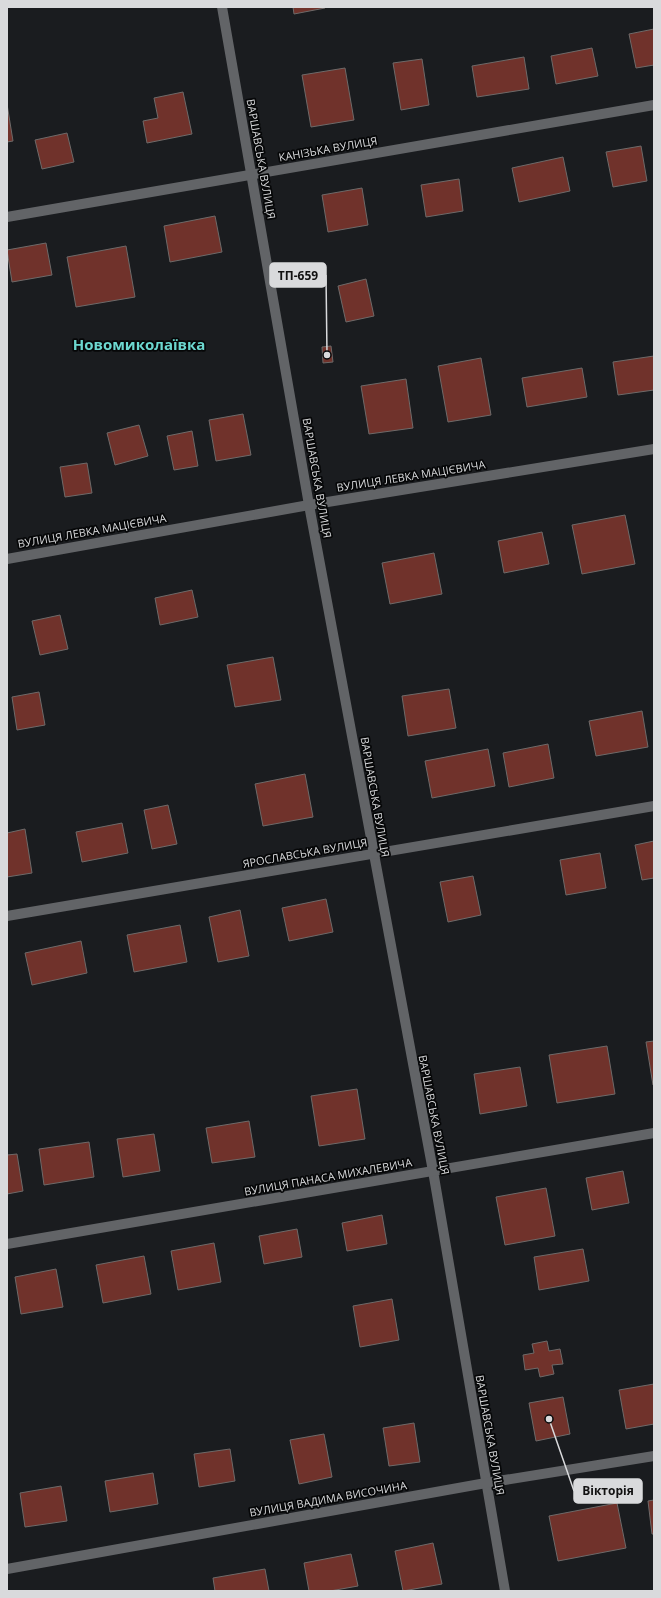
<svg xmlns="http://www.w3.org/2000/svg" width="661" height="1598" font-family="'Open Sans',sans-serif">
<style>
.building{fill:#70322b;stroke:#6e6a69}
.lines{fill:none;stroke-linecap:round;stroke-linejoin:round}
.minor{stroke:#626467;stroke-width:10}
.labels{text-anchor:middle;stroke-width:3.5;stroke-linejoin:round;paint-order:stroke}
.street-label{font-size:11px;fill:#d9dadc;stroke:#060708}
.district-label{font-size:15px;font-weight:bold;fill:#6cd7cf;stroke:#060708}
.leader{fill:none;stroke:#d9dadc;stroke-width:1.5}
.callout-dot{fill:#d9dadc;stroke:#060708;stroke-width:1.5}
.callout{fill:#d9dadc;stroke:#d9dadc;stroke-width:1.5}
.callout-label{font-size:12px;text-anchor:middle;font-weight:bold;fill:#111}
</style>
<rect width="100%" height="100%" fill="#1a1c1f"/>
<!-- building -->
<g class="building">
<path d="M293,7h32v1l-31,6z"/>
<path d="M654,29v36l-18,3 -7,-34z"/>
<path d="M592,48l6,28 -42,8 -5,-28z"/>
<path d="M524,57l5,32 -52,8 -5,-31z"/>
<path d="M422,59l7,46 -28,5 -8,-47z"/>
<path d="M345,68l9,52 -43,7 -9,-52z"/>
<path d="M183,92l9,42 -45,9 -4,-22 15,-3 -4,-20z"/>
<path d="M7,104l6,37 -6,1z"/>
<path d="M67,133l7,29 -32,7 -7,-29z"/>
<path d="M641,146l6,35 -34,6 -7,-35z"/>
<path d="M563,157l7,34 -51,11 -7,-34z"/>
<path d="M459,179l4,32 -37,6 -5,-32z"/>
<path d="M362,188l6,37 -40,7 -6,-37z"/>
<path d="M215,216l7,36 -52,10 -6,-36z"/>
<path d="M46,243l6,32 -40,7 -5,-32z"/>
<path d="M126,246l9,51 -59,10 -9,-50z"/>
<path d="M366,279l8,37 -28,6 -8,-36z"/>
<path d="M331,346l2,16 -10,1 -1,-16z"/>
<path d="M654,356v34l-36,5 -5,-33z"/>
<path d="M481,358l10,57 -43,7 -10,-56z"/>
<path d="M582,368l5,29 -60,10 -5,-29z"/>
<path d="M406,379l7,49 -44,6 -8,-48z"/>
<path d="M243,414l8,41 -35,6 -7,-41z"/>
<path d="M139,425l9,31 -33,9 -8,-32z"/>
<path d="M192,431l6,35 -24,4 -7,-34z"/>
<path d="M87,463l5,30 -27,4 -5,-30z"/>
<path d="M625,515l10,49 -53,10 -10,-49z"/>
<path d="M542,532l7,32 -45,9 -6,-32z"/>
<path d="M434,553l8,41 -52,10 -8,-41z"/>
<path d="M192,590l6,27 -38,8 -5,-27z"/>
<path d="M60,615l8,34 -28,6 -8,-34z"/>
<path d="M273,657l8,43 -46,7 -8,-42z"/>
<path d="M449,689l7,39 -48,8 -6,-40z"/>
<path d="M39,692l6,33 -28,5 -5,-33z"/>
<path d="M642,711l6,36 -52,9 -7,-35z"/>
<path d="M548,744l6,34 -45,9 -6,-34z"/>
<path d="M488,749l7,37 -63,12 -7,-37z"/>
<path d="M305,774l8,43 -50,9 -8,-42z"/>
<path d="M168,805l9,39 -25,5 -8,-39z"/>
<path d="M122,823l6,30 -46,9 -6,-30z"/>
<path d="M25,829l7,44 -25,4v-44z"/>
<path d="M654,841v37l-12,2 -7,-35z"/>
<path d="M600,853l6,35 -40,7 -6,-35z"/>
<path d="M473,876l8,39 -33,7 -8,-40z"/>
<path d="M326,899l7,33 -44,9 -7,-33z"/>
<path d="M240,910l9,46 -31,6 -9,-45z"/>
<path d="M180,925l7,37 -53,10 -7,-37z"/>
<path d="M81,941l6,32 -55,12 -7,-32z"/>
<path d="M654,1041v44h-1l-7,-43z"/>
<path d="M607,1046l8,48 -58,9 -8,-48z"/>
<path d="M520,1067l7,39 -47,8 -6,-40z"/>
<path d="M357,1089l8,50 -46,7 -8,-50z"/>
<path d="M249,1121l6,36 -43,6 -6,-35z"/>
<path d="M154,1134l6,37 -37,6 -6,-38z"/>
<path d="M89,1142l5,35 -50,8 -5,-36z"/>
<path d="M17,1154l6,37 -16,3v-39z"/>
<path d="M623,1171l6,32 -37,7 -6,-32z"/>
<path d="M546,1188l9,48 -50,9 -9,-48z"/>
<path d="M382,1215l5,29 -40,7 -5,-28z"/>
<path d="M297,1229l5,28 -38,7 -5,-28z"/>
<path d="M214,1243l7,39 -43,8 -7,-39z"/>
<path d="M583,1249l6,32 -50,9 -5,-33z"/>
<path d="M144,1256l7,38 -48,9 -7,-38z"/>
<path d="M56,1269l7,38 -42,7 -6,-37z"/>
<path d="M392,1299l7,41 -39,7 -7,-41z"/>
<path d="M547,1341l2,10 11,-2 3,15 -11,1 2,9 -14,3 -2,-9 -13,2 -2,-15 11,-2 -2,-9z"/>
<path d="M654,1384v40l-28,5 -7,-39z"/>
<path d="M563,1397l7,37 -34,7 -7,-38z"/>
<path d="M414,1423l6,39 -31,4 -6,-38z"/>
<path d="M324,1434l8,43 -33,7 -9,-44z"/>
<path d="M230,1449l5,32 -36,6 -5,-33z"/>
<path d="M153,1473l5,31 -48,8 -5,-31z"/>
<path d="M61,1486l6,35 -42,6 -5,-34z"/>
<path d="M654,1500v34h-2l-4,-33z"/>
<path d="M617,1503l9,45 -68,13 -9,-45z"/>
<path d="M433,1543l9,41 -39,7 -8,-40z"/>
<path d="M351,1554l7,32 -28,5h-21l-5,-28z"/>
<path d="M265,1569l4,22h-54l-2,-13z"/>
</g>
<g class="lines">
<!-- minor -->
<g class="minor">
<path d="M222,7l87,498 124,666 72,420"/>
<path d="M7,217l647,-112"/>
<path d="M7,559l302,-54 345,-56"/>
<path d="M7,916l647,-110"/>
<path d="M7,1244l647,-111"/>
<path d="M7,1569l479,-86 168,-27"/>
</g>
</g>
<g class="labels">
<!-- street labels -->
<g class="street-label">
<text transform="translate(328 149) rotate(-10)" y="4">КАНІЗЬКА ВУЛИЦЯ</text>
<text transform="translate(261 159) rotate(80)" y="4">ВАРШАВСЬКА ВУЛИЦЯ</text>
<text transform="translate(411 476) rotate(-9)" y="4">ВУЛИЦЯ ЛЕВКА МАЦІЄВИЧА</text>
<text transform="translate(317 478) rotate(80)" y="4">ВАРШАВСЬКА ВУЛИЦЯ</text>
<text transform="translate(92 531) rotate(-10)" y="4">ВУЛИЦЯ ЛЕВКА МАЦІЄВИЧА</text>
<text transform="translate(375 797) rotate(80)" y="4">ВАРШАВСЬКА ВУЛИЦЯ</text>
<text transform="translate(305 853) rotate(-10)" y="4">ЯРОСЛАВСЬКА ВУЛИЦЯ</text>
<text transform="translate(434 1115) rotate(79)" y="4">ВАРШАВСЬКА ВУЛИЦЯ</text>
<text transform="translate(328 1177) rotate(-10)" y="4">ВУЛИЦЯ ПАНАСА МИХАЛЕВИЧА</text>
<text transform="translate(490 1435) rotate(80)" y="4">ВАРШАВСЬКА ВУЛИЦЯ</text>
<text transform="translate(328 1499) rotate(-10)" y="4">ВУЛИЦЯ ВАДИМА ВИСОЧИНА</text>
</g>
<!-- district labels -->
<g class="district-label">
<text x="139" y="350">Новомиколаївка</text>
</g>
</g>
<!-- callouts -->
<path class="leader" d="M327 355L326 275M549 1419L574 1491"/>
<g class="callout-dot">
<circle cx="327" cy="355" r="4"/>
<circle cx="549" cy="1419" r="4"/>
</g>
<g class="callout">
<rect x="270" y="263" width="56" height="24" rx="4"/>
<rect x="574" y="1479" width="68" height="24" rx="4"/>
</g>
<g class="callout-label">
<text x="298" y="280">ТП-659</text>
<text x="608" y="1495">Вікторія</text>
</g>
<!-- border -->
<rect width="661" height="1598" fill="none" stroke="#d9dadc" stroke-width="16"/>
</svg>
